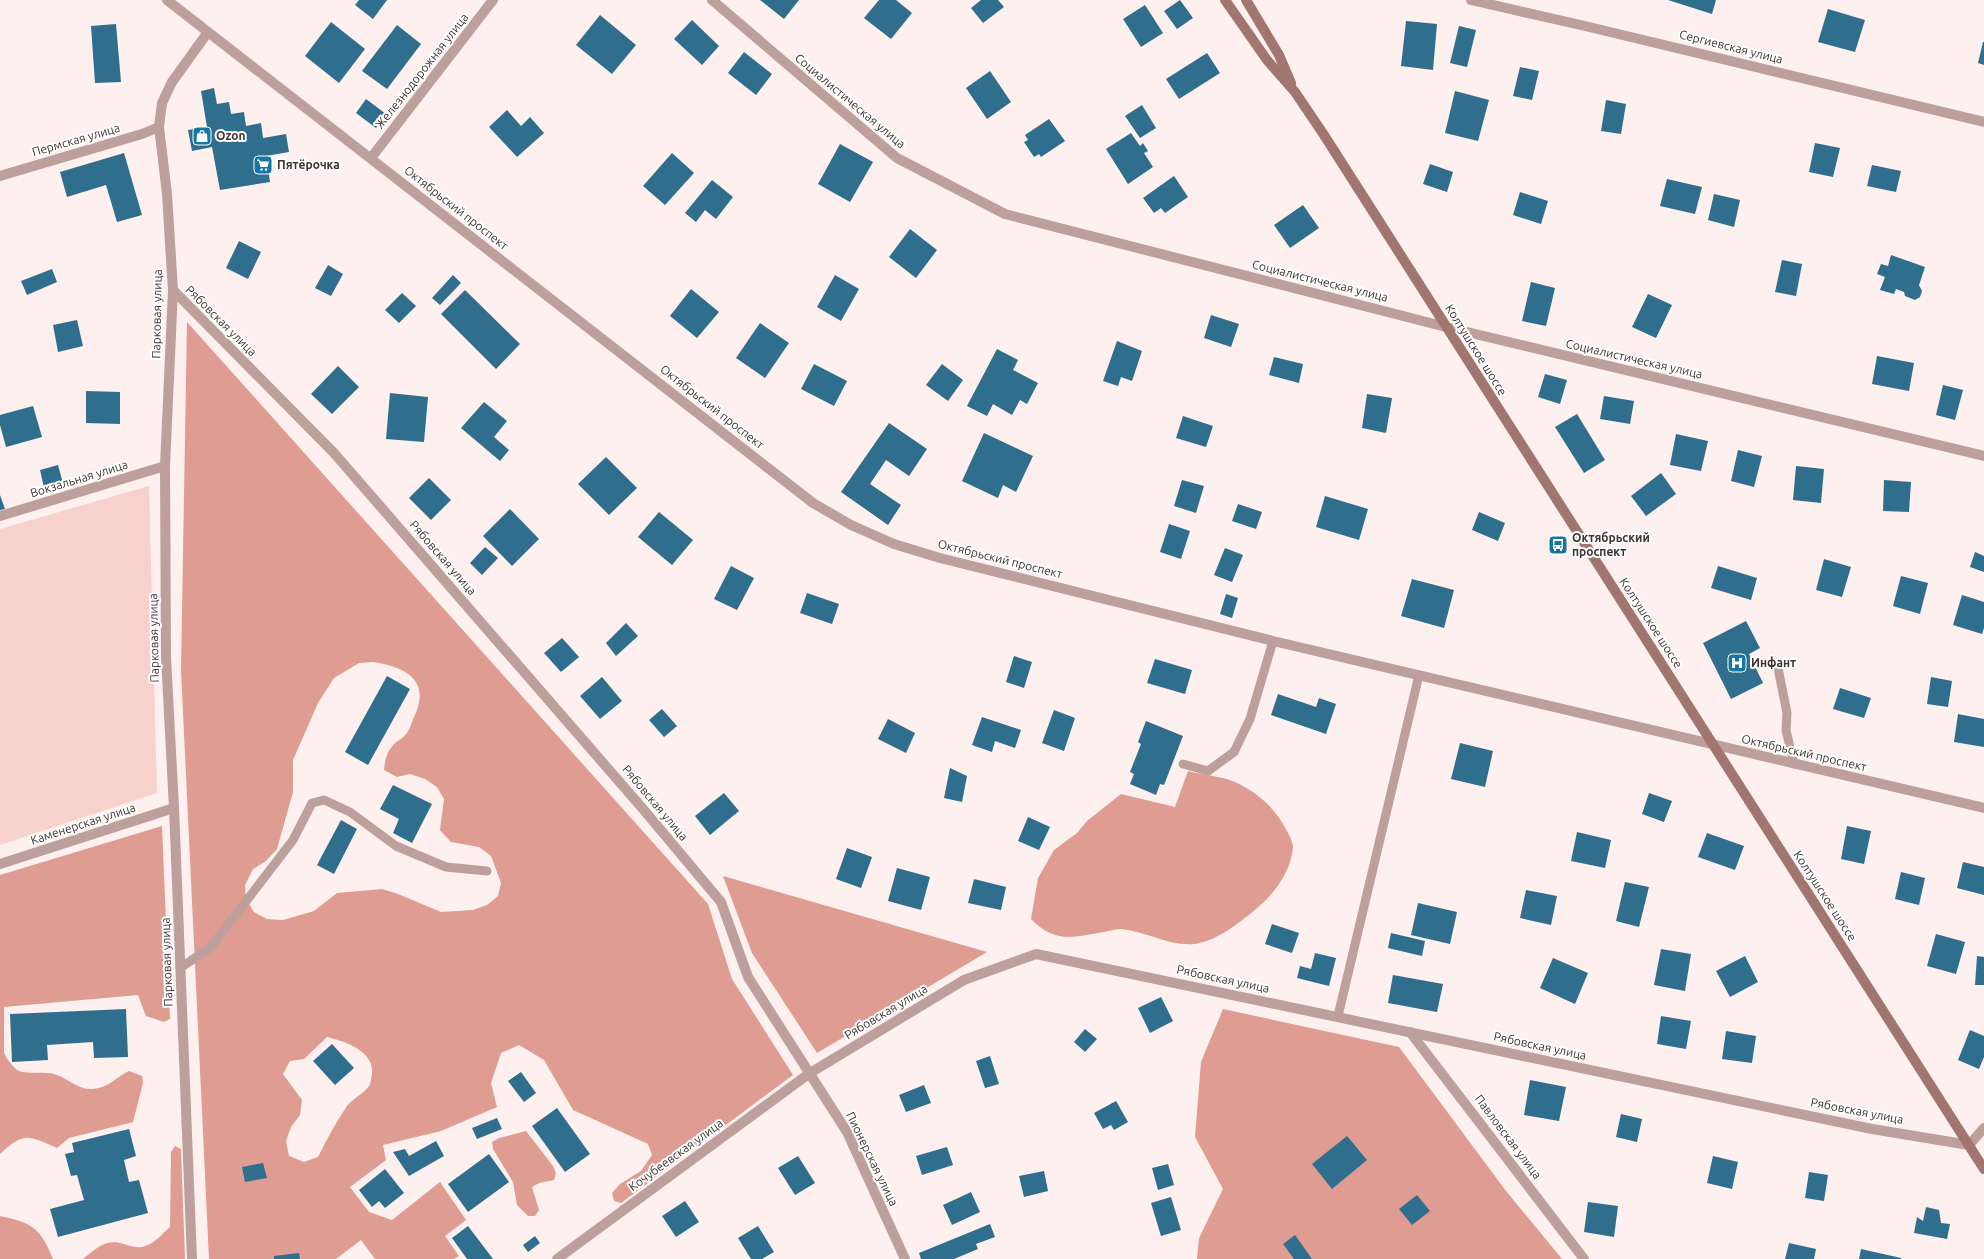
<svg xmlns="http://www.w3.org/2000/svg" width="1984" height="1259" font-family="Ubuntu,sans-serif">
<style>
.green{fill:#f7d2cc}
.forest{fill:#df9c93;fill-rule:evenodd}
.building{fill:#306e8e}
.lines{fill:none;stroke-linecap:round;stroke-linejoin:round}
.service{stroke:#bd9f9b;stroke-width:9}
.minor{stroke:#bd9f9b;stroke-width:10}
.tertiary{stroke:#bd9f9b;stroke-width:10}
.secondary{stroke:#a17670;stroke-width:10}
.labels{text-anchor:middle;stroke-width:4;stroke-linejoin:round;paint-order:stroke}
.street-label{font-size:12px;fill:#3f3332;stroke:#fff}
.poi-label{font-size:12px;font-weight:bold;fill:#3f3332;stroke:#fff;text-anchor:start}
</style>
<rect width="100%" height="100%" fill="#fdf0ee"/>
<!-- green -->
<path class="green" d="M149,486l8,307 -157,52v-316z"/>
<!-- forest -->
<g class="forest">
<path d="M187,322l521,582 24,75 61,96 -172,128 -7,-2 -2,-8 8,-9 21,-13 11,-16 -4,-11 -75,-34 -29,-50 -25,-15 -18,8 -10,30 6,24 -56,24 -58,14 3,15 -36,27 19,25 23,8 48,-38 26,38 -21,16 14,20 -5,3h-79l-14,-19 -25,19h-127l-28,-589zM373,662c35,5 59,20 40,57 -2,5 -3,10 -6,14 -3,4 -8,7 -12,10 -8,8 -10,16 -11,27l13,7 13,-3 15,5 12,8 7,12 -4,31 11,12 28,5 12,9 10,27 -3,13 -11,9 -14,5 -32,2 -43,-18 -16,-5 -45,4 -23,18 -31,9 -16,-1 -13,-7 -8,-13 -1,-14 8,-16 13,-8 11,-12 16,-57v-32l25,-57 16,-25 25,-15zM327,1037c17,4 48,14 45,37 -1,4 -1,9 -3,12 -7,9 -17,13 -22,20 -11,16 -20,33 -29,51l-14,5 -15,-6 -3,-15 5,-14 9,-12 2,-15 -19,-26 7,-13 14,-2z"/>
<path d="M1188,771c15,4 33,5 47,11 25,12 41,27 53,51 2,4 5,10 5,14 -2,27 -22,51 -43,67 -15,12 -35,27 -55,30 -25,3 -49,-13 -74,-15 -5,0 -12,2 -17,3 -31,5 -49,12 -73,-13l7,-41 16,-28 23,-17 10,-12 34,-27 54,13z"/>
<path d="M162,826l8,193 -6,3 -18,-6 -8,-21 -134,12v46c3,6 8,13 13,17 8,5 27,1 37,4 12,3 24,16 37,15 19,-1 23,-11 38,-18l13,5 1,7 -10,39 -64,16 -12,10c-29,-12 -32,-17 -57,6v-279z"/>
<path d="M723,876l264,76 -170,101 -65,-100z"/>
<path d="M1223,1009l176,38 107,144 56,68h-365l2,-21 24,-49 -28,-52 6,-75z"/>
<path d="M526,1131l27,35 3,7 -2,7 -15,3 -7,4 7,23 -4,6h-7l-11,-11 -4,-23 -20,-33 -1,-7 7,-4z"/>
<path d="M175,1146l6,3 4,110h-102c14,-11 22,-21 41,-15 6,2 12,4 18,3 11,-2 20,-13 28,-20l1,-75z"/>
<path d="M0,1216c33,7 40,12 53,43h-53z"/>
</g>
<!-- building -->
<g class="building">
<path d="M359,0h28l-14,19 -18,-14z"/>
<path d="M760,0h39l-15,19z"/>
<path d="M879,0h17l16,13 -21,26 -27,-21z"/>
<path d="M981,0h17l6,7 -21,16 -12,-15z"/>
<path d="M1180,0l13,18 -16,11 -13,-18z"/>
<path d="M1668,0h48l-4,14z"/>
<path d="M1145,5l18,28 -22,14 -18,-28z"/>
<path d="M1828,9l37,11 -10,32 -37,-10z"/>
<path d="M600,15l36,30 -24,29 -36,-29z"/>
<path d="M692,20l27,26 -17,19 -28,-26z"/>
<path d="M1406,21l31,3 -4,46 -32,-4z"/>
<path d="M331,22l34,27 -26,34 -34,-27z"/>
<path d="M116,24l5,58 -26,1 -4,-57z"/>
<path d="M397,25l24,19 -34,45 -25,-18z"/>
<path d="M1459,26l17,4 -9,37 -17,-4z"/>
<path d="M1983,42h1v23l-6,-2z"/>
<path d="M744,52l28,22 -16,21 -28,-22z"/>
<path d="M1207,53l13,20 -41,26 -13,-20z"/>
<path d="M1520,67l19,4 -7,29 -19,-4z"/>
<path d="M990,71l21,31 -24,17 -21,-31z"/>
<path d="M214,88l3,16 12,-2 2,12 13,-2 2,14 15,-3 2,15 23,-4 3,18 -23,4 4,26 -50,8 -8,-43 -20,4 -4,-21 19,-3 -6,-36z"/>
<path d="M1455,91l34,9 -11,41 -33,-8z"/>
<path d="M366,99l20,15 -10,14 -20,-15z"/>
<path d="M1606,100l20,4 -5,30 -20,-3z"/>
<path d="M1142,105l14,23 -16,10 -15,-22z"/>
<path d="M507,110l14,16 9,-9 14,16 -27,24 -28,-30z"/>
<path d="M1049,119l16,22 -24,16 -2,-3 -5,3 -10,-15 4,-2 -3,-5z"/>
<path d="M1131,133l9,13 3,-3 5,8 -4,2 9,14 -25,17 -22,-35z"/>
<path d="M1815,143l25,5 -7,29 -24,-5z"/>
<path d="M840,144l33,18 -23,40 -32,-18z"/>
<path d="M124,153l18,62 -25,7 -11,-37 -39,12 -7,-25z"/>
<path d="M672,153l22,20 -29,32 -22,-19z"/>
<path d="M1430,164l23,8 -6,20 -24,-8z"/>
<path d="M1872,165l29,6 -5,21 -29,-6z"/>
<path d="M1174,176l14,21 -23,16 -4,-5 -7,5 -11,-15z"/>
<path d="M1667,179l35,8 -7,27 -35,-8z"/>
<path d="M712,180l21,17 -17,22 -11,-9 -9,12 -11,-9z"/>
<path d="M1520,192l28,9 -7,23 -28,-9z"/>
<path d="M1714,194l26,6 -6,27 -26,-7z"/>
<path d="M1303,205l16,23 -29,20 -16,-23z"/>
<path d="M910,229l27,21 -21,28 -27,-21z"/>
<path d="M239,241l22,11 -13,27 -22,-11z"/>
<path d="M1891,255l34,12 -6,18 3,6 -2,6 -5,3 -10,-4 -1,-4 -8,-3 -2,5 -14,-4 5,-13 -8,-3 4,-10 7,2z"/>
<path d="M1782,260l20,4 -6,32 -21,-4z"/>
<path d="M328,265l15,9 -12,22 -16,-8z"/>
<path d="M52,269l5,13 -30,13 -6,-14z"/>
<path d="M453,275l8,8 -21,22 -8,-7z"/>
<path d="M835,275l24,14 -18,32 -24,-14z"/>
<path d="M1531,282l24,6 -9,38 -24,-5z"/>
<path d="M691,289l28,23 -22,26 -27,-22z"/>
<path d="M465,290l55,54 -24,25 -55,-55z"/>
<path d="M402,293l14,13 -17,17 -14,-13z"/>
<path d="M1648,294l24,11 -16,33 -24,-11z"/>
<path d="M1211,315l28,9 -8,23 -27,-9z"/>
<path d="M77,320l6,26 -25,6 -5,-27z"/>
<path d="M760,323l29,20 -24,35 -29,-20z"/>
<path d="M1117,341l25,10 -10,30 -11,-4 -3,9 -15,-5z"/>
<path d="M997,349l21,11 -5,10 25,13 -11,21 -7,-4 -8,15 -19,-11 -6,12 -20,-10z"/>
<path d="M1877,356l37,7 -5,28 -37,-7z"/>
<path d="M1274,357l29,7 -4,19 -30,-8z"/>
<path d="M814,364l33,17 -13,25 -33,-17z"/>
<path d="M942,364l21,16 -15,21 -22,-16z"/>
<path d="M338,366l21,21 -27,27 -21,-20z"/>
<path d="M1545,374l22,6 -7,24 -22,-7z"/>
<path d="M1943,385l20,5 -8,30 -19,-5z"/>
<path d="M86,391l34,1v32l-34,-1z"/>
<path d="M390,393l38,4 -4,45 -38,-3z"/>
<path d="M1367,394l25,4 -6,35 -24,-5z"/>
<path d="M1604,396l30,5 -4,23 -30,-5z"/>
<path d="M484,402l23,19 -13,16 15,13 -9,11 -39,-33z"/>
<path d="M33,406l9,31 -36,10 -6,-22v-10z"/>
<path d="M1577,414l28,46 -21,13 -29,-46z"/>
<path d="M1183,416l30,10 -7,21 -30,-9z"/>
<path d="M889,423l38,26 -18,27 -23,-16 -16,24 31,21 -13,20 -47,-33z"/>
<path d="M984,433l49,23 -17,36 -13,-7 -5,13 -36,-17z"/>
<path d="M1676,434l32,7 -7,30 -31,-6z"/>
<path d="M1738,450l24,6 -8,31 -23,-6z"/>
<path d="M606,457l31,31 -28,27 -31,-31z"/>
<path d="M58,465l6,22 -19,5 -5,-22z"/>
<path d="M1796,466l28,3 -3,34 -28,-3z"/>
<path d="M1661,473l15,21 -30,22 -15,-20z"/>
<path d="M429,478l22,22 -20,20 -22,-22z"/>
<path d="M1182,480l22,6 -8,27 -22,-7z"/>
<path d="M1884,480l27,2 -2,30 -26,-1z"/>
<path d="M0,495l5,14 -5,1z"/>
<path d="M1325,496l43,13 -9,31 -43,-13z"/>
<path d="M1238,504l24,8 -6,17 -24,-8z"/>
<path d="M510,509l29,30 -27,27 -29,-30z"/>
<path d="M659,512l34,28 -21,25 -34,-28z"/>
<path d="M1479,512l26,11 -7,18 -26,-11z"/>
<path d="M1169,524l21,7 -9,28 -21,-7z"/>
<path d="M485,547l13,11 -16,17 -12,-12z"/>
<path d="M1225,548l18,7 -11,27 -18,-7z"/>
<path d="M1975,552l9,4v16l-14,-5z"/>
<path d="M1824,559l27,8 -9,30 -26,-7z"/>
<path d="M731,566l23,12 -17,32 -23,-11z"/>
<path d="M1718,566l39,12 -6,22 -40,-12z"/>
<path d="M1901,576l27,7 -8,31 -27,-8z"/>
<path d="M1412,579l42,11 -10,38 -43,-12z"/>
<path d="M807,593l32,11 -7,20 -32,-11z"/>
<path d="M1226,594l12,4 -6,20 -12,-4z"/>
<path d="M1962,595l22,7v26l-2,6 -29,-9z"/>
<path d="M1746,621l14,27 -11,6 14,29 -32,16 -28,-56z"/>
<path d="M626,623l12,13 -22,20 -10,-13z"/>
<path d="M562,638l17,19 -18,15 -17,-19z"/>
<path d="M1014,656l18,6 -8,26 -18,-6z"/>
<path d="M1155,659l37,11 -7,24 -38,-11z"/>
<path d="M387,676l23,13 -42,76 -23,-13z"/>
<path d="M602,677l20,24 -22,18 -20,-23z"/>
<path d="M1931,677l21,4 -4,26 -21,-3z"/>
<path d="M1840,688l31,10 -7,20 -31,-9z"/>
<path d="M1278,694l38,13 3,-9 17,6 -10,30 -55,-19z"/>
<path d="M662,709l15,17 -13,11 -15,-17z"/>
<path d="M1054,710l21,8 -11,33 -22,-8z"/>
<path d="M1958,714l26,5v28l-30,-5z"/>
<path d="M982,717l39,13 -6,18 -20,-7 -3,11 -20,-7z"/>
<path d="M888,719l27,14 -9,20 -28,-14z"/>
<path d="M1146,721l37,15 -19,49 -4,-1 -4,11 -26,-11 4,-10 -4,-2 11,-28 -3,-2z"/>
<path d="M1460,743l33,8 -8,36 -34,-8z"/>
<path d="M950,768l17,8 -5,26 -18,-4z"/>
<path d="M393,785l39,19 -20,39 -19,-10 6,-14 -19,-10z"/>
<path d="M724,793l15,18 -29,24 -15,-19z"/>
<path d="M1649,793l23,8 -8,21 -22,-8z"/>
<path d="M1028,817l22,10 -11,23 -21,-9z"/>
<path d="M341,820l16,9 -23,45 -17,-9z"/>
<path d="M1847,826l24,5 -7,33 -23,-5z"/>
<path d="M1577,832l34,8 -6,28 -34,-7z"/>
<path d="M1707,833l37,13 -9,24 -37,-13z"/>
<path d="M847,848l25,9 -11,31 -25,-9z"/>
<path d="M1963,862l21,5v28l-27,-7z"/>
<path d="M897,868l33,9 -9,33 -33,-9z"/>
<path d="M1901,872l24,6 -6,27 -24,-6z"/>
<path d="M974,879l32,8 -5,23 -33,-7z"/>
<path d="M1625,882l24,5 -10,40 -23,-6z"/>
<path d="M1526,890l31,6 -6,29 -31,-7z"/>
<path d="M1418,903l39,9 -7,32 -39,-9z"/>
<path d="M1272,924l27,9 -7,20 -27,-9z"/>
<path d="M1391,933l34,8 -3,15 -34,-8z"/>
<path d="M1936,934l29,8 -9,32 -29,-8z"/>
<path d="M1661,949l30,5 -6,37 -31,-6z"/>
<path d="M1315,953l21,5 -7,28 -32,-8 3,-12 11,3z"/>
<path d="M1745,956l13,26 -28,15 -14,-26z"/>
<path d="M1977,956l7,1v28h-9z"/>
<path d="M1553,958l35,15 -13,31 -35,-16z"/>
<path d="M1393,975l50,9 -6,28 -49,-9z"/>
<path d="M1161,997l12,24 -23,12 -12,-25z"/>
<path d="M126,1009l2,48 -34,1 -1,-16 -46,3 1,15 -36,2 -2,-48z"/>
<path d="M1661,1016l30,5 -5,28 -29,-5z"/>
<path d="M1085,1029l12,10 -12,13 -11,-10z"/>
<path d="M1970,1030l14,6v21l-5,12 -21,-9z"/>
<path d="M1726,1031l30,5 -4,27 -30,-4z"/>
<path d="M332,1044l22,24 -19,17 -22,-24z"/>
<path d="M990,1056l9,28 -14,4 -9,-27z"/>
<path d="M521,1072l15,21 -12,9 -16,-21z"/>
<path d="M1530,1080l36,7 -7,34 -35,-6z"/>
<path d="M924,1085l7,18 -25,9 -7,-17z"/>
<path d="M1116,1101l12,21 -14,8 -3,-5 -8,4 -9,-16z"/>
<path d="M557,1108l33,46 -25,18 -33,-46z"/>
<path d="M1621,1114l21,5 -5,23 -21,-5z"/>
<path d="M497,1118l5,11 -25,10 -5,-11z"/>
<path d="M129,1129l7,27 -12,4 5,22 10,-2 9,33 -90,24 -8,-28 34,-9 -7,-25 -6,1 -6,-22 9,-2 -2,-9z"/>
<path d="M1347,1136l20,24 -35,29 -20,-25z"/>
<path d="M436,1141l8,15 -35,20 -16,-24 12,-3 4,7z"/>
<path d="M947,1147l6,18 -31,10 -6,-19z"/>
<path d="M489,1154l20,28 -41,30 -20,-28z"/>
<path d="M798,1156l17,27 -20,12 -17,-27z"/>
<path d="M1713,1156l25,6 -6,27 -25,-6z"/>
<path d="M263,1163l4,15 -22,4 -3,-15z"/>
<path d="M1168,1164l6,21 -16,5 -6,-22z"/>
<path d="M385,1169l19,24 -19,15 -6,-7 -7,6 -13,-17z"/>
<path d="M1044,1171l4,20 -24,6 -5,-21z"/>
<path d="M1809,1172l19,3 -4,26 -19,-3z"/>
<path d="M971,1192l9,20 -28,13 -9,-20z"/>
<path d="M1417,1195l13,16 -18,14 -13,-16z"/>
<path d="M1171,1197l10,33 -20,6 -10,-33z"/>
<path d="M685,1201l14,21 -23,15 -14,-21z"/>
<path d="M1588,1202l30,4 -4,31 -30,-5z"/>
<path d="M1926,1207l13,3 2,13 9,1 -3,15 -33,-6 3,-16 6,4z"/>
<path d="M990,1224l5,13 -19,7 2,5 -24,10h-33l-2,-6z"/>
<path d="M468,1226l25,33h-26l-15,-21z"/>
<path d="M758,1226l16,26 -12,7h-11l-13,-21z"/>
<path d="M1295,1235l17,24h-18l-11,-15z"/>
<path d="M535,1236l5,7 -12,9 -5,-7z"/>
<path d="M1789,1243l27,6 -2,10h-29z"/>
<path d="M1861,1249l40,9v1h-42z"/>
<path d="M299,1253l1,6h-26v-3z"/>
</g>
<g class="lines">
<!-- service -->
<g class="service">
<path d="M1777,663l10,50 -1,17 8,34"/>
<path d="M1183,764l25,7 26,-19 16,-33 23,-78"/>
<path d="M180,968l31,-21 82,-107 19,-37 12,-3 26,12 46,34 50,21 41,4"/>
<path d="M1338,1016l81,-341"/>
</g>
<!-- minor -->
<g class="minor">
<path d="M712,0l185,158 108,56 441,113 538,129"/>
<path d="M1471,0l114,26 399,96"/>
<path d="M371,158l122,-158"/>
<path d="M0,176l142,-42 17,-7"/>
<path d="M173,290l161,163 309,356 78,93 27,75 99,155 58,127"/>
<path d="M0,516l165,-50"/>
<path d="M0,864l174,-56"/>
<path d="M1410,1032l174,227"/>
<path d="M192,1259l-18,-451 -8,-151 -1,-191 8,-176 -6,-96 -8,-67 3,-24 10,-21 36,-50"/>
<path d="M557,1259l253,-186 154,-93 72,-26 836,175 97,16 15,-17"/>
</g>
<!-- tertiary -->
<path class="tertiary" d="M167,0l646,503 38,22 43,19 46,14 333,83 711,167"/>
<!-- secondary -->
<g class="secondary">
<path d="M1225,0l42,60 28,32 29,43 660,1034"/>
<path d="M1246,0l33,55 12,28"/>
</g>
</g>
<!-- icons -->
<defs>
<symbol id="shop-square" viewBox="-11 -11 22 22"><rect x="-9" y="-9" width="18" height="18" rx="4" fill="#1477a3" stroke="#fff"/><path d="M-5-2.5h2.3a2.7 3.5 0 0 1 5.4 0H5L5.5 6h-11ZM-1.5-2.5h3a1.5 2.3 0 0 0-3 0Z" fill="#fff"/></symbol>
<symbol id="supermarket-square" viewBox="-11 -11 22 22"><rect x="-9" y="-9" width="18" height="18" rx="4" fill="#1477a3" stroke="#fff"/><path d="M-6-5.5h2.5l.6 2H6L4.5 2H-2.5L-4.4-4H-6ZM-1.5 3.2a1.3 1.3 0 1 0 .1 0ZM3 3.2a1.3 1.3 0 1 0 .1 0Z" fill="#fff"/></symbol>
<symbol id="bus-square" viewBox="-11 -11 22 22"><rect x="-9" y="-9" width="18" height="18" rx="4" fill="#1477a3" stroke="#fff"/><path d="M-5-6H5V4H4V6H2V4H-2V6H-4V4H-5ZM-3.5-4V0h7V-4ZM-3.5 1.2v1.5H-2V1.2ZM2 1.2v1.5H3.5V1.2Z" fill="#fff"/></symbol>
<symbol id="hospital-square" viewBox="-11 -11 22 22"><rect x="-9" y="-9" width="18" height="18" rx="4" fill="#1477a3" stroke="#fff"/><path d="M-5-5h3v3.5h4V-5h3V5h-3V1.5h-4V5h-3Z" fill="#fff"/></symbol>
</defs>
<g fill-rule="evenodd">
<use href="#shop-square" x="191" y="125" width="22" height="22"/>
<use href="#supermarket-square" x="252" y="154" width="22" height="22"/>
<use href="#bus-square" x="1547" y="534" width="22" height="22"/>
<use href="#hospital-square" x="1726" y="652" width="22" height="22"/>
</g>
<g class="labels">
<!-- street labels -->
<g class="street-label">
<text transform="translate(1731 47) rotate(14)" y="4">Сергиевская улица</text>
<text transform="translate(422 71) rotate(-52)" y="4">Железнодорожная улица</text>
<text transform="translate(850 101) rotate(40)" y="4">Социалистическая улица</text>
<text transform="translate(76 140) rotate(-16)" y="4">Пермская улица</text>
<text transform="translate(456 208) rotate(38)" y="4">Октябрьский проспект</text>
<text transform="translate(1320 281) rotate(14)" y="4">Социалистическая улица</text>
<text transform="translate(157 314) rotate(-89)" y="4">Парковая улица</text>
<text transform="translate(221 321) rotate(45)" y="4">Рябовская улица</text>
<text transform="translate(1476 350) rotate(58)" y="4">Колтушское шоссе</text>
<text transform="translate(1634 359) rotate(13)" y="4">Социалистическая улица</text>
<text transform="translate(712 407) rotate(38)" y="4">Октябрьский проспект</text>
<text transform="translate(79 479) rotate(-17)" y="4">Вокзальная улица</text>
<text transform="translate(443 558) rotate(49)" y="4">Рябовская улица</text>
<text transform="translate(1000 559) rotate(14)" y="4">Октябрьский проспект</text>
<text transform="translate(1651 623) rotate(57)" y="4">Колтушское шоссе</text>
<text transform="translate(154 638) rotate(-91)" y="4">Парковая улица</text>
<text transform="translate(1804 753) rotate(13)" y="4">Октябрьский проспект</text>
<text transform="translate(655 803) rotate(50)" y="4">Рябовская улица</text>
<text transform="translate(83 824) rotate(-18)" y="4">Каменерская улица</text>
<text transform="translate(1825 896) rotate(57)" y="4">Колтушское шоссе</text>
<text transform="translate(167 962) rotate(-92)" y="4">Парковая улица</text>
<text transform="translate(1223 979) rotate(12)" y="4">Рябовская улица</text>
<text transform="translate(886 1012) rotate(-31)" y="4">Рябовская улица</text>
<text transform="translate(1540 1046) rotate(12)" y="4">Рябовская улица</text>
<text transform="translate(1857 1111) rotate(11)" y="4">Рябовская улица</text>
<text transform="translate(1508 1137) rotate(53)" y="4">Павловская улица</text>
<text transform="translate(676 1155) rotate(-36)" y="4">Кочубеевская улица</text>
<text transform="translate(872 1159) rotate(64)" y="4">Пионерская улица</text>
</g>
<!-- poi labels -->
<g class="poi-label">
<text x="216" y="140">Ozon</text>
<text x="277" y="169">Пятёрочка</text>
<text x="1572" y="542">Октябрьский<tspan x="1572" dy="14">проспект</tspan></text>
<text x="1751" y="667">Инфант</text>
</g>
</g>
</svg>
